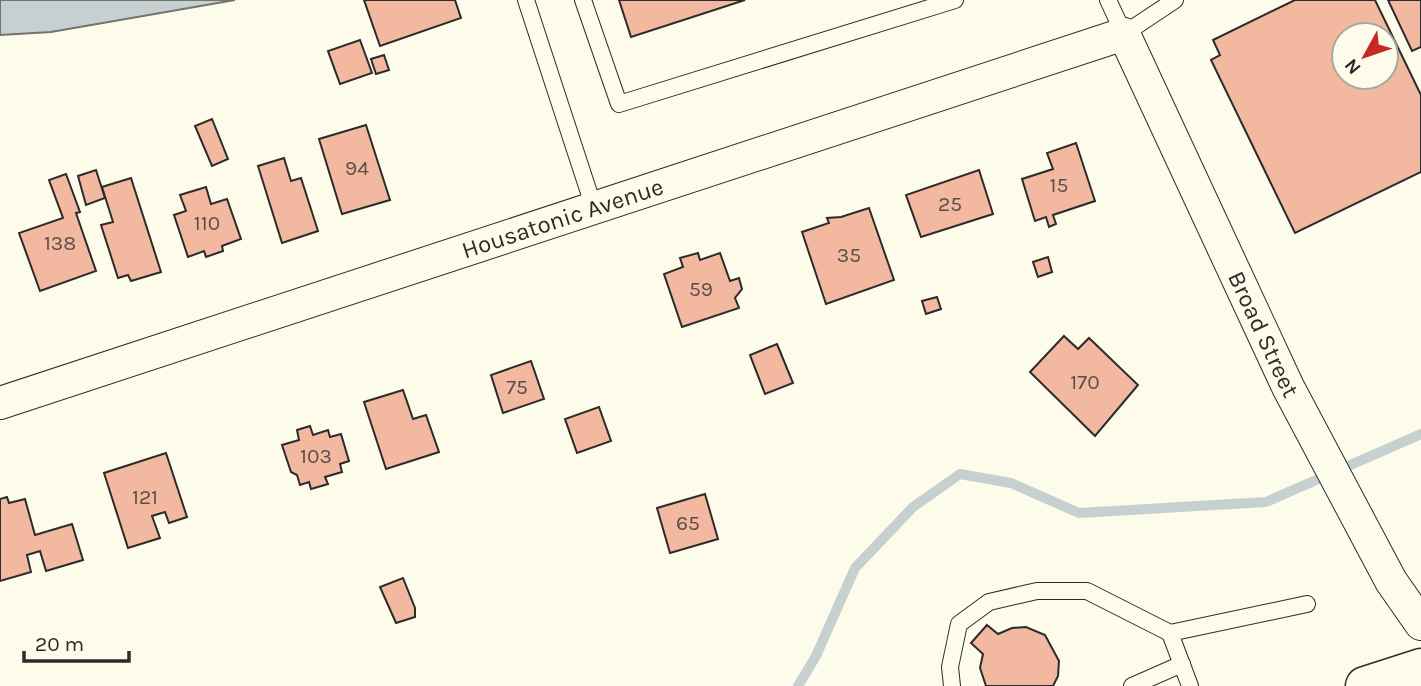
<svg xmlns="http://www.w3.org/2000/svg" width="1421" height="686" font-family="Karla,sans-serif">
<style>
.water{fill:#c7d0d0;stroke:#74746e;stroke-width:2}
.lines{fill:none;stroke-linecap:round;stroke-linejoin:round}
.stream{stroke:#c7d0d0;stroke-width:10}
.building{fill:#f2b8a0;stroke:#2b2b2b;stroke-width:2;fill-rule:evenodd}
.lane-casing{stroke:#2b2b2b;stroke-width:18}
.street-casing{stroke:#2b2b2b;stroke-width:34}
.secondary-casing{stroke:#2b2b2b;stroke-width:41}
.lane{stroke:#fdfbea;stroke-width:16}
.street{stroke:#fdfbea;stroke-width:32}
.secondary{stroke:#fdfbea;stroke-width:38}
.labels{text-anchor:middle;stroke-width:5;stroke-linejoin:round;paint-order:stroke}
.number-label{font-size:21px;fill:#5d4e48}
.street-label{font-size:24px;fill:#2b2b2b;stroke:#fdfbea}
</style>
<rect width="100%" height="100%" fill="#fdfbea"/>
<!-- water -->
<path class="water" d="M0,0h235l-184,32 -51,3z"/>
<g class="lines">
<!-- stream -->
<path class="stream" d="M798,686l18,-30 39,-88 58,-61 47,-33 51,9 68,30 187,-11 155,-68"/>
</g>
<!-- building -->
<g class="building">
<path d="M364,0h91l6,18 -81,28z"/>
<path d="M619,0h126l-114,37z"/>
<path d="M1295,0h80l46,95v77l-126,61 -84,-173 9,-5 -7,-15zM1344,35h42v42h-42z"/>
<path d="M1388,0h33v47l-9,4z"/>
<path d="M360,40l12,33 -32,11 -12,-33z"/>
<path d="M384,55l5,15 -13,4 -5,-15z"/>
<path d="M212,119l16,40 -16,7 -17,-40z"/>
<path d="M366,125l24,75 -48,14 -23,-75z"/>
<path d="M1076,143l19,58 -42,14 3,9 -7,3 -3,-10 -11,4 -13,-42 31,-10 -6,-16z"/>
<path d="M284,158l7,23 10,-3 17,53 -36,12 -24,-77z"/>
<path d="M96,170l9,28 -19,7 -8,-29z"/>
<path d="M979,170l14,44 -72,23 -15,-42z"/>
<path d="M66,174l14,38 -4,1 20,58 -56,20 -21,-58 44,-15 -14,-38z"/>
<path d="M131,178l30,94 -30,9 -3,-6 -10,3 -17,-53 12,-3 -11,-35z"/>
<path d="M206,187l5,17 16,-5 14,40 -19,7 1,5 -17,6 -2,-6 -16,6 -14,-42 12,-4 -6,-16z"/>
<path d="M869,208l25,72 -68,24 -24,-72 27,-9 -2,-5 14,-1z"/>
<path d="M698,253l2,7 20,-7 10,28 9,-3 3,11 -7,9 4,10 -57,19 -18,-53 19,-7 -3,-9z"/>
<path d="M1048,257l4,15 -14,5 -5,-15z"/>
<path d="M937,297l4,12 -15,5 -4,-13z"/>
<path d="M1064,336l14,13 11,-11 49,47 -43,51 -65,-64z"/>
<path d="M777,344l16,39 -28,11 -15,-39z"/>
<path d="M531,361l13,38 -41,14 -12,-38z"/>
<path d="M403,390l10,29 13,-4 13,37 -53,17 -22,-67z"/>
<path d="M599,407l12,34 -34,12 -12,-34z"/>
<path d="M310,426l3,9 15,-5 2,7 11,-3 8,27 -9,3 2,8 -17,5 3,7 -17,5 -2,-7 -9,3 -3,-10 -6,-3 -9,-27 17,-5 -2,-10z"/>
<path d="M166,453l21,64 -18,6 -4,-11 -13,4 8,22 -32,10 -24,-75z"/>
<path d="M705,494l13,45 -48,14 -13,-45z"/>
<path d="M7,497l2,6 16,-4 10,36 37,-11 11,36 -37,11 -6,-20 -13,4 4,17 -31,9v-82z"/>
<path d="M403,578l12,30v9l-19,6 -16,-36z"/>
<path d="M987,625l11,9 14,-6 14,-1 19,8 14,26 -1,15 -5,10h-67l-6,-18 3,-14 -12,-11z"/>
</g>
<g class="lines">
<defs>
<g id="lane">
<path d="M526,0l68,208"/>
<path d="M583,0l36,104 336,-104"/>
<path d="M1108,0l16,34 51,-34"/>
<path d="M952,686l-2,-19 9,-43 30,-22 48,-11h50l83,42"/>
<path d="M1132,686l50,-22"/>
<path d="M1190,686l-20,-53 137,-29"/>
</g>
<g id="street">
<path id="s1" d="M0,403l1124,-369 164,353 103,194 30,43"/>
</g>
<path id="secondary" d="M1365,686l56,-18"/>
</defs>
<!-- lane casing -->
<use href="#lane" class="lane-casing"/>
<!-- street casing -->
<use href="#street" class="street-casing"/>
<!-- secondary casing -->
<use href="#secondary" class="secondary-casing"/>
<!-- lane -->
<use href="#lane" class="lane"/>
<!-- street -->
<use href="#street" class="street"/>
<!-- secondary -->
<use href="#secondary" class="secondary"/>
</g>
<g class="labels">
<!-- number labels -->
<g class="number-label">
<text x="357" y="175">94</text>
<text x="1059" y="192">15</text>
<text x="950" y="211">25</text>
<text x="207" y="230">110</text>
<text x="60" y="250">138</text>
<text x="849" y="262">35</text>
<text x="701" y="296">59</text>
<text x="1085" y="389">170</text>
<text x="517" y="394">75</text>
<text x="316" y="463">103</text>
<text x="145" y="504">121</text>
<text x="688" y="530">65</text>
</g>
<!-- street labels -->
<g class="street-label">
<text dy="8" stroke="none"><textPath href="#s1" startOffset="592">Housatonic Avenue</textPath></text>
<text dy="8" stroke="none"><textPath href="#s1" startOffset="1514">Broad Street</textPath></text>
</g>
</g>
<!-- north arrow -->
<g transform="translate(1365 56) rotate(230)"><circle r="33" fill="#fdfbea" stroke="#a9a89e" stroke-width="2"/>
<path d="M0-5L12 26L0 18L-12 26Z" fill="#c62828"/>
<text y="-10" font-size="19" font-weight="bold" text-anchor="middle" fill="#2b2b2b">N</text>
</g>
<!-- scale -->
<path d="M24 651v10h105v-10" fill="none" stroke="#2b2b2b" stroke-width="3.5"/>
<text x="35" y="651" font-size="21" fill="#2b2b2b" stroke="#fdfbea" stroke-width="5" paint-order="stroke">20 m</text>
</svg>
